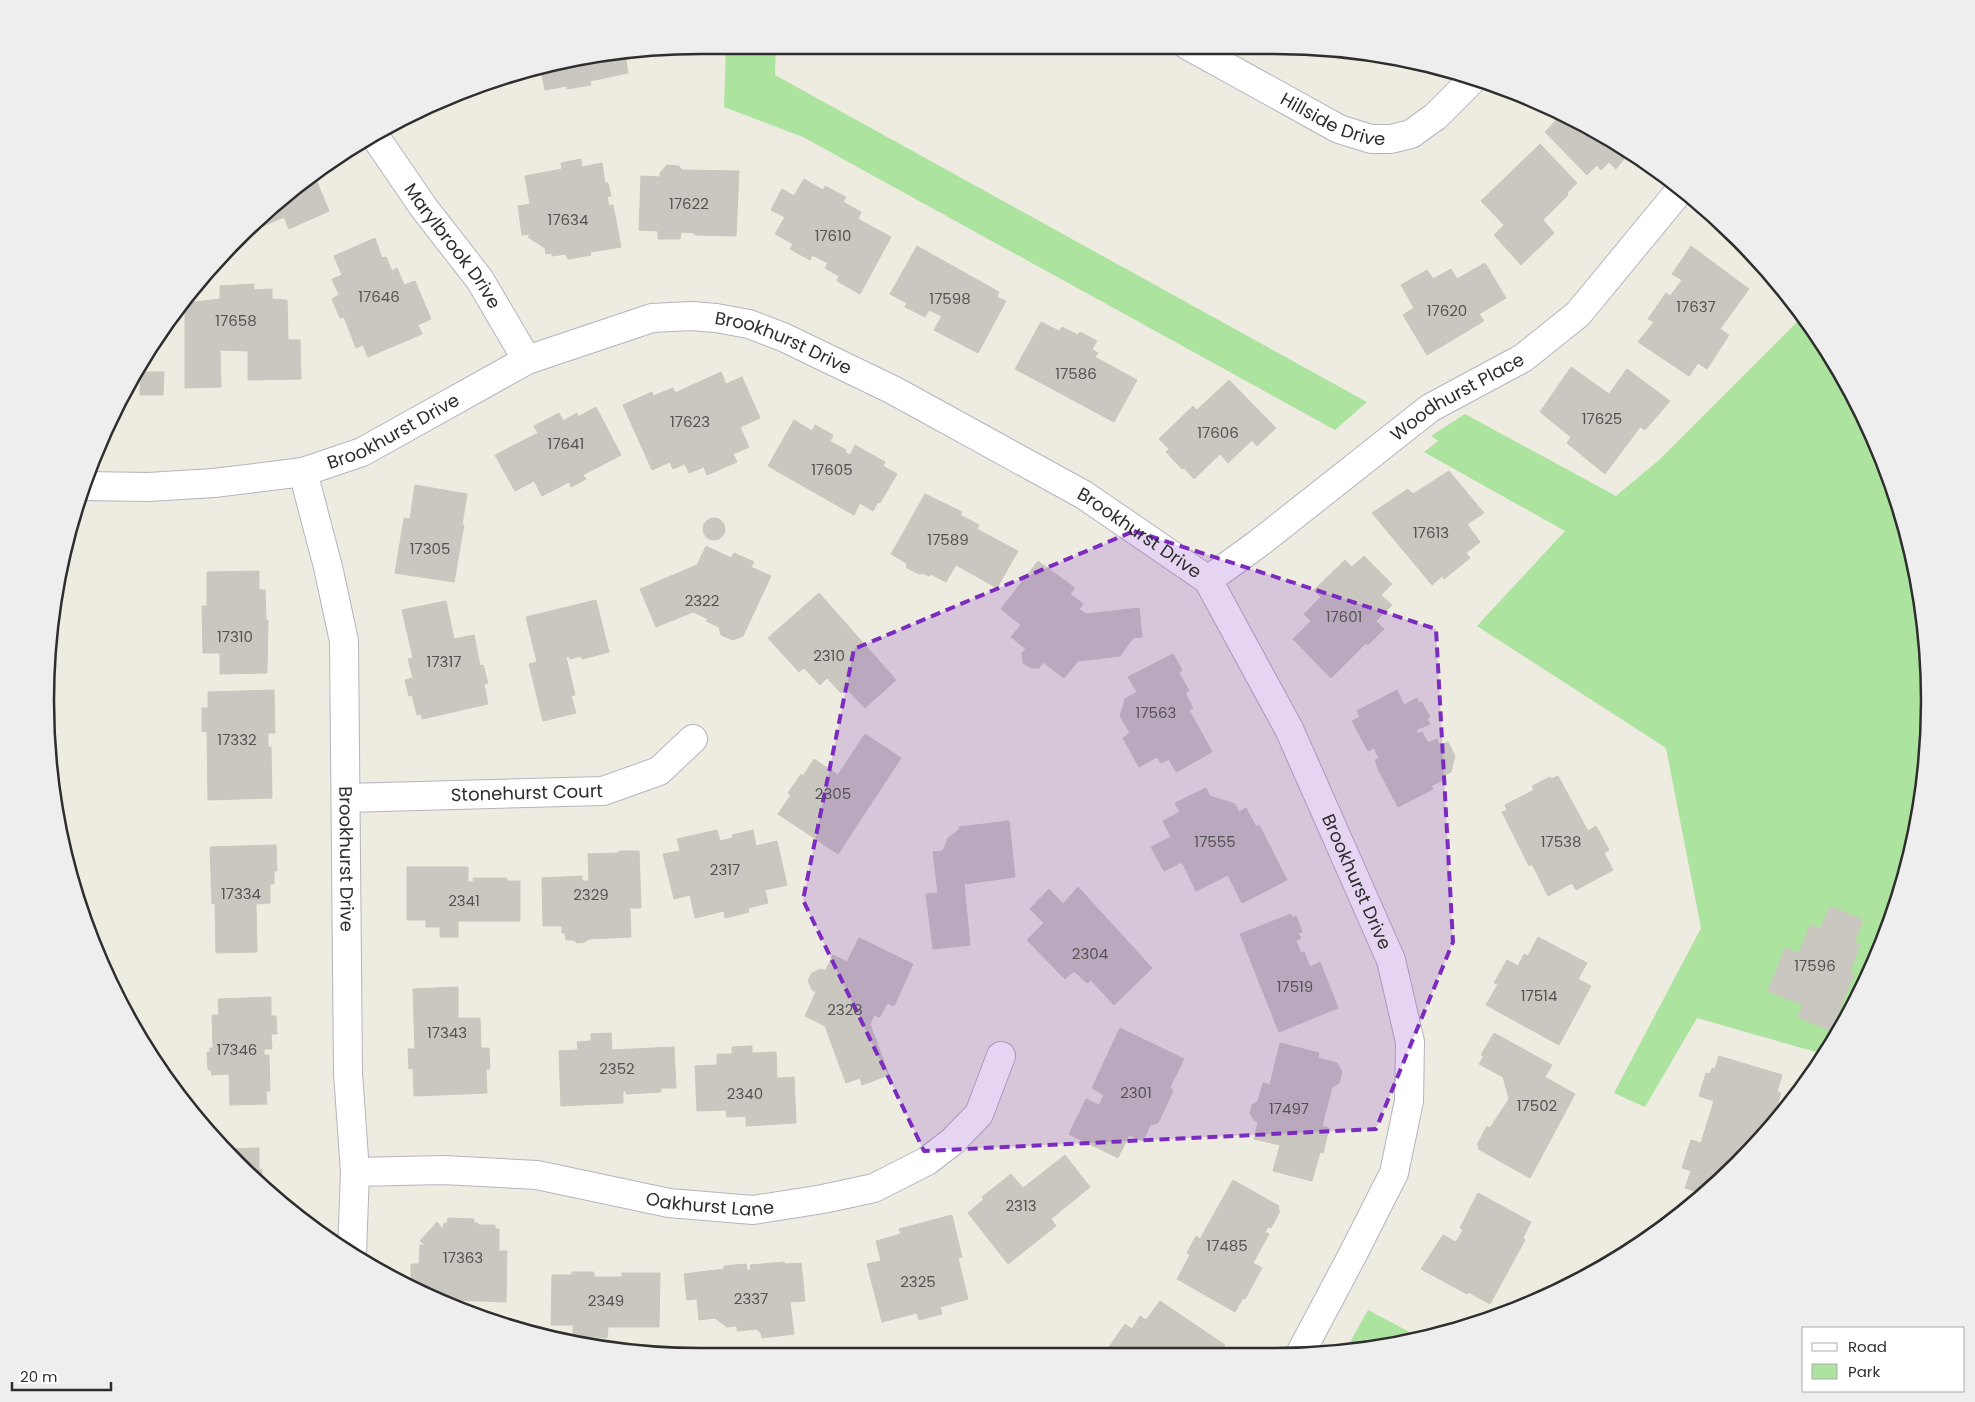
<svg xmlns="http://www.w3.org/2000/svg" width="1975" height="1402" font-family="Poppins,sans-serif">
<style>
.green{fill:#abe39f}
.building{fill:#cac7c0;stroke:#cac7ba}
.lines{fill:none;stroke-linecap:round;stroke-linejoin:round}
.minor-casing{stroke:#b4b4c0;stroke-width:30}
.minor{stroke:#fff;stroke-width:28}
.marked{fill:#7b2cbf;fill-opacity:0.2;stroke:#7b2cbf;stroke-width:4;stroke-dasharray:10 6;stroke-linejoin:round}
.labels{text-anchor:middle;stroke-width:4;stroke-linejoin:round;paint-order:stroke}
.number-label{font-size:15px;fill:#555452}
.street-label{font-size:18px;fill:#2e2e2e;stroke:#fff}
.rim{fill:none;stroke:#2e2e2e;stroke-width:2.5}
</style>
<rect width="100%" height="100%" fill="#eeebe1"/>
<!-- green -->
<g class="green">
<path d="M726,45h50l-1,30 592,327 -32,28 -532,-293 -79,-30z"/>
<path d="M1802,317l40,56 53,117 29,126 5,128 -21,127 -46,120 -39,63 -126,-36 -52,89 -31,-14 87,-165 -35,-180 -189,-122 88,-95 -141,-79 14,-11 -7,-5 34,-22 151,82 43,-36z"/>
<path d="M1368,1310l49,26 -57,15h-15z"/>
</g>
<!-- building -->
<g class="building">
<path d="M625,55l3,18 -38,8 1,4 -24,4v-3l-22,4 -4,-20 -6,1 -1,-4z"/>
<path d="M1559,112l43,21 27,20 -13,16 -7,-7 -8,8 -4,-5 -10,10 -42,-43 15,-16z"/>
<path d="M1540,144l37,39 -10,10 1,2 -25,25 11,13 -33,32 -27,-30 10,-10 -23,-24z"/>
<path d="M581,159l1,8 20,-4 3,20h3l3,13 -4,1 2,9 4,-1 8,42 -31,5 1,3 -23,4 -2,-5 -14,2v-3l-6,1 -1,-6 -17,-11 3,-3 -9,1 -4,-29 12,-2 -5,-28 37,-7 -1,-6z"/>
<path d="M667,165l12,1 3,4 57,1 -3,65 -41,-1v-2l-14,-1 -1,7h-22v-8l-19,-1 2,-54 19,1v-4z"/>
<path d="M314,175l15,36 -40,18 -5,-12 -23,10 -2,-4z"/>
<path d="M804,179l19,11 2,-4 21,11 -3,5 18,10 -3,7 33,18 -31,57 -23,-13 2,-5 -14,-8 3,-5 -16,-8 -2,5 -20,-11 3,-5 -18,-10 10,-17 -14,-7 11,-21 12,7z"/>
<path d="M375,238l7,20 4,-1 6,14 5,-3 7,17 11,-4 16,38 -13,6 4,9 -54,23 -5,-12 -7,3 -12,-31 -4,1 -8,-19 7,-4 -7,-16 10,-4 -8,-19z"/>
<path d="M917,246l82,46 -2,5 9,4 -28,52 -44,-23 8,-14 -13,-6 -4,7 -20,-10 2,-4 -17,-9z"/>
<path d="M1691,246l58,43 -29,40 9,6 -22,34 -9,-6 -9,13 -51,-34 16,-20 -6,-3 18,-26 4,3 12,-16 -10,-6z"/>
<path d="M1485,263l21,35 -27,16 5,7 -57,34 -24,-40 11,-7 -13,-23 26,-15 6,9 18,-10 6,10z"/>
<path d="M254,284v6l18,-1v10l15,1 1,40h12l1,39 -53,1v-29l-28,-1 1,37 -36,1v-85l35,-4v-13z"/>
<path d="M1041,322l18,9 3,-4 16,8 2,-3 17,9 -5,8 6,4 -3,4 42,23 -23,42 -99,-53z"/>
<path d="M1571,367l38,27 18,-25 43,32 -25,29 -5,-3 -35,47 -38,-31 4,-6 -31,-25z"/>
<path d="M140,372h24l-1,23h-23z"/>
<path d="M721,372l5,12 16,-7 18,41 -20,9 9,20 -16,7 4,8 -30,13 -3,-8 -15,6 -4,-9 -12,5 -3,-7 -18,8 -29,-65 29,-13 1,4 20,-8 2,5z"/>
<path d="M1229,380l47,48 -19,18 -5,-6 -24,23 -8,-9 -26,25 -10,-11 -2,1 -16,-17 3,-3 -10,-10 34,-33 4,4z"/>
<path d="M596,407l25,48 -38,20 3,4 -15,8 -2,-5 -27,14 -8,-15 -19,10 -20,-36 43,-22 -4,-7 25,-13 4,8 14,-8 1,4z"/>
<path d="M794,420l18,11 3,-6 18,10 -3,6 16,9 -1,2 5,3 5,-10 30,17 -2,4 14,8 -17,29 -2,-1 -5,9 -13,-8 -6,12 -86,-49z"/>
<path d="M1449,471l35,42 -17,11 13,18 -14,11 4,5 -26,21 -2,-3 -10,9 -60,-72 36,-24 5,5z"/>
<path d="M415,485l52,9 -5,31h2l-10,57 -59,-9 9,-55 6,1z"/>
<path d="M925,494l37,18 -2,3 19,10 -2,4 41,22 -21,37 -41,-23 -10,17 -15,-8 -2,2 -7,-3 -3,1 -12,-6 -1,-5 -15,-9z"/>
<circle cx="714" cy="529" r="11"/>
<path d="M706,546l25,12 3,-5 20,9 -3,5 20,9 -28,60 -10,4 -12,-5 -2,-8 -13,-6 2,-2 -15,-7 -37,15 -16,-38 57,-24z"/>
<path d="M1364,556l28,28 -11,11 11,10 -16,16 8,8 -16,16 -2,-2 -35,35 -38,-39 18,-18 -7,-7 17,-17 -7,-7 31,-30 7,7z"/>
<path d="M1038,561l37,27 -5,6 13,10 -4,5 7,5 53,-6 3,29 -9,1 -13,18 -42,5 -14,17 -21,-16 -4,6h-8l-8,-5 -1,-10 4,-4 -15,-12 10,-12 -20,-16z"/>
<path d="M259,571v19h6l1,30h2l-1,53 -47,1v-21h-17l-1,-47h5v-34z"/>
<path d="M819,593l77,87 -31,28 -18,-19 -6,4 -14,-15 -7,7 -16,-17 -5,4 -31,-34z"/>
<path d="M596,600l13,52 -27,7 -1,-3 -11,3 -1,-3 -3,1 9,38 -4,1 5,17 -33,8 -14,-57 8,-2 -11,-45z"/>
<path d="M446,601l8,38 20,-4 6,31 3,-1 5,18 -4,1 4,20 -66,15 -1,-5 -4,1 -5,-20 -3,1 -4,-16 8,-2 -5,-19 5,-1 -11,-48z"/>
<path d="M1173,654l9,16 -3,3 10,18 -4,2 8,15 -4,2 23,42 -36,20 -7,-13 -8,4 -4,-6 -18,10 -16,-29 7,-5 -10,-17 5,-17 12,-7 -9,-15z"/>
<path d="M274,690l1,43h-7v14h3l1,51 -64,2 -1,-69 -5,1v-24h6v-16z"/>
<path d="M1397,690l7,15 13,-7 2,5 2,-2 9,16 -3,2 3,5 -14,6 2,4 4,-2 6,11 9,-4 3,7 8,-4 7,14 -4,16 -8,4 2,3 -14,7 2,3 -35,18 -19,-36 -4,-11 4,-2 -5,-10 -6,3 -16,-30 8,-4 -3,-6z"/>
<path d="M865,734l36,24 -63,96 -60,-40 13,-19 -3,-2 13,-19 2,2 11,-17 24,16z"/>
<path d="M1558,776l30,55 8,-5 13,24 -5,3 9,17 -37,20 -4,-7 -24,13 -16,-32 -3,2 -27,-54 5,-2 -2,-5 29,-15 -2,-4 18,-9 1,2z"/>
<path d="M1206,788l4,8 25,8 4,8 7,-4 10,19 3,-2 28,55 -45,23 -14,-28 -32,16 -14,-29 -18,9 -13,-24 20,-10 -8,-16 17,-9 -5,-9z"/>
<path d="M1009,821l6,56 -51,7 6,61 -37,4 -7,-55 12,-1 -5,-41 10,-1 5,-13 12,-9 -1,-2z"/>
<path d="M717,830l3,11 13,-3 -1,-3 21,-5 3,16 21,-5 10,44 -22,5 3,13 -20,5 1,4 -24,6 -1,-7 -29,7 -5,-23 -16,4 -11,-45 17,-3 -3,-12z"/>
<path d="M276,845l1,26h-3v13h-4v19l-14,1 1,48 -41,1 -1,-50 -3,1 -2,-57z"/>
<path d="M619,851h20l2,57h-11l1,29 -42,2 -4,3 -8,1 -3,-3h-8l-1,-7h-3v-7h-19l-1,-48 40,-2v5h7l-1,-27 31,-1z"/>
<path d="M407,867h61v15h6l-1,-4h34v3h13v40h-62v16h-18v-10h-14v-7h-19z"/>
<path d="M1078,887l74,81 -38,37 -23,-25 -4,3 -13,-12 -9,8 -38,-39 17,-17 -14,-14 19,-20 14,15z"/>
<path d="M1830,906l33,14 -9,22 6,2 -10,28 4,2 -23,57 -33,-14 5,-12 -35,-14 17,-43 14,5 11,-28 10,4z"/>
<path d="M1291,914l1,4 4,-2 6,16 -4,1 3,5 -5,3 5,12 3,-1 6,15 10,-5 18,46 -59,24 -39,-98z"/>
<path d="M1538,937l49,26 -9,16 13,7 -32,59 -73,-40 12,-21 -4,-1 13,-23 11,6 6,-12 4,2z"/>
<path d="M859,938l54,26 -19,42 -7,-3 -7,14 -6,-2 -4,9 19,51 -27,10 -2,-7 -14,5 -21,-57 -20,-10 11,-24 -4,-2 -4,-10 4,-7 9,-4 4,2 8,-16 14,7z"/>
<path d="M458,987v31h22l1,30h8l1,21h-4l1,24 -73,3 -1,-28 -4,1 -1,-20h7l-2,-60z"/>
<path d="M271,997v19h5l1,18h-6l1,15h-8v6h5l1,36h-4l1,13 -37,1 -1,-31 -17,1 -1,-5h-3l-1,-18h3v-4h3l-1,-33h7l-1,-16z"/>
<path d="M1120,1028l64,31 -14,28 3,4 -15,32 -8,2 -7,16 -14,-6 -11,23 -49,-24 17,-35 13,6 5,-10 -12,-7z"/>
<path d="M611,1033l1,17 62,-3 2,41h-15v4l-35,2v-4l-3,1v12l-62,3 -2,-55 19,-1 -1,-8 14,-1v-7z"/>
<path d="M1494,1033l58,32 -7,12 30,17 -45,84 -52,-29 1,-2 -2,-2 10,-19 3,2 19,-29 -6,-22 -24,-13 5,-8 -3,-1z"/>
<path d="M1280,1043l39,10 -1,5 19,5 5,9 -3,11 -7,4 -10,39 7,2 -6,25 -3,-1 -8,29 -39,-10 7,-26 -26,-6 4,-17 -4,-2 -4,-7 2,-8 6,-4 5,-18 7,2z"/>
<path d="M752,1046v7l24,-1 1,26 17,-1 2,46 -50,3v-10l-19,1 -1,-7 -29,1 -2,-45 22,-1v-11h15v-7z"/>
<path d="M1719,1056l63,19 -5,17 4,1 -3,10 2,2 -5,16 -69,74 -21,-7 6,-17 -9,-3 9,-28 10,3 13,-42 -15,-5 7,-23 4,1 2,-6 3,1z"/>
<path d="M259,1148v22l3,-1v16l-38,-36z"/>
<path d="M1065,1155l25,32 -39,32 5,7 -48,38 -40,-51 16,-14 -2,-2 29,-23 12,14z"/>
<path d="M1233,1180l46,26 -1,4 2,1 -9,17 -3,-1 -3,5 4,2 -16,29 9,5 -17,31 -2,-1 -8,14 -58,-33 13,-24 -3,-2 9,-17 4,3z"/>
<path d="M1478,1193l53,29 -8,16 2,2 -35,64 -22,-12 -1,2 -46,-25 22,-34 13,7 7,-12 -3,-2z"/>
<path d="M952,1215l10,42 -4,1 10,41 -28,8 2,7 -23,6 -2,-7 -35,9 -15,-58 14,-3 -5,-20 25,-7 -2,-5z"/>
<path d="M448,1218l26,1v4h4v2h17v4h4v22h8l-1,51 -55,-2v4l-40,-15v-25h8l1,-19h6l-6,-4 17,-19 6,7 1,-6h3z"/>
<path d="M784,1262l1,2 16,-1 4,38 -15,1 4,32 -32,4 -1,-5 -5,-4 -19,2v-5l-10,1 -12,-9 -16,2 -2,-21 -10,1 -3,-26 40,-5v-3l22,-2 1,6h4l-1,-5z"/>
<path d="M572,1272h22v5h28v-4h38l-1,54h-51l-1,11 -34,-3v-10h-22l1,-50h20z"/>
<path d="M1160,1301l65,44 -5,7 -115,1 20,-29 7,5 8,-13 6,4z"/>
</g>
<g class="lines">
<defs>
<g id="minor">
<path id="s1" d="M1187,45l152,84 32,10h20l20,-5 25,-18 37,-37"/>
<path id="s2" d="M374,135l50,73 56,72 47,80"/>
<path id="s3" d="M303,472l25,95 16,74 4,432 7,99 -3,81"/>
<path id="s4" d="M84,486l64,1 66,-4 89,-11 59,-20 165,-92 125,-42 39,-2 25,2 33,6 34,13 110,53 191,105 124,85 81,149 102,231 19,82 -1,59 -15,72 -41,81 -52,98"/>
<path id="s5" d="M1208,580l51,-37 171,-135 93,-50 55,-44 103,-125"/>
<path id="s6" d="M346,798l257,-7 56,-20 34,-32"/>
<path id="s7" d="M355,1172l88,-2 94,5 132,28 84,7 70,-11 51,-11 53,-27 26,-20 26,-27 22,-58"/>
</g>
</defs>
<!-- minor casing -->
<use href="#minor" class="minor-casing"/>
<!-- minor -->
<use href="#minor" class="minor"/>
</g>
<!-- marked area -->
<path class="marked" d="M1134,531l302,98 17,313 -77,187 -452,22 -121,-251 51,-251z"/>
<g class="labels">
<!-- number labels -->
<g class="number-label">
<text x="689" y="209">17622</text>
<text x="568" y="225">17634</text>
<text x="833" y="241">17610</text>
<text x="379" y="302">17646</text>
<text x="950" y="304">17598</text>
<text x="1696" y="312">17637</text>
<text x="1447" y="316">17620</text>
<text x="236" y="326">17658</text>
<text x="1076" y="379">17586</text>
<text x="1602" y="424">17625</text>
<text x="690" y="427">17623</text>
<text x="1218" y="438">17606</text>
<text x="566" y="449">17641</text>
<text x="832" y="475">17605</text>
<text x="1431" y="538">17613</text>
<text x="948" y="545">17589</text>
<text x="430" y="554">17305</text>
<text x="702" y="606">2322</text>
<text x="1344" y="622">17601</text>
<text x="235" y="642">17310</text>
<text x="829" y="661">2310</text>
<text x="444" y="667">17317</text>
<text x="1156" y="718">17563</text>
<text x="237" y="745">17332</text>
<text x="833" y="799">2305</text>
<text x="1215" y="847">17555</text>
<text x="1561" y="847">17538</text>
<text x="725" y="875">2317</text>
<text x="241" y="899">17334</text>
<text x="591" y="900">2329</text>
<text x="464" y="906">2341</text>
<text x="1090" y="959">2304</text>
<text x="1815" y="971">17596</text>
<text x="1295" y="992">17519</text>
<text x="1539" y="1001">17514</text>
<text x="845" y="1015">2328</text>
<text x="447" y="1038">17343</text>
<text x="237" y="1055">17346</text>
<text x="617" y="1074">2352</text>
<text x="1136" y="1098">2301</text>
<text x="745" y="1099">2340</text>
<text x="1537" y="1111">17502</text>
<text x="1289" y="1114">17497</text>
<text x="1021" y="1211">2313</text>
<text x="1227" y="1251">17485</text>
<text x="463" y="1263">17363</text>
<text x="918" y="1287">2325</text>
<text x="751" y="1304">2337</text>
<text x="606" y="1306">2349</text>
</g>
<!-- street labels -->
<g class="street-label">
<text dy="6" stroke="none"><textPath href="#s1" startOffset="165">Hillside Drive</textPath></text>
<text dy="6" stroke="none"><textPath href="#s2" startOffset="136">Marylbrook Drive</textPath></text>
<text dy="6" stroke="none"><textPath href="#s4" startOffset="739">Brookhurst Drive</textPath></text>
<text dy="6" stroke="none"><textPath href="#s5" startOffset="310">Woodhurst Place</textPath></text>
<text dy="6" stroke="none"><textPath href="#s4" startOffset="319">Brookhurst Drive</textPath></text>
<text dy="6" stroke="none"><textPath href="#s4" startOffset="1144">Brookhurst Drive</textPath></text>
<text dy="6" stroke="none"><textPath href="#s6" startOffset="181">Stonehurst Court</textPath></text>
<text dy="6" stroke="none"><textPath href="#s3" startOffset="392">Brookhurst Drive</textPath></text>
<text dy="6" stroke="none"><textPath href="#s4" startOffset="1564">Brookhurst Drive</textPath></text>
<text dy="6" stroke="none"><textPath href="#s7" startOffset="358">Oakhurst Lane</textPath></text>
</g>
</g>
<!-- crop -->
<path d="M0 0H1975V1402H0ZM701 54H1274A647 647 0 0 1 1921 701V701A647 647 0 0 1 1274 1348H701A647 647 0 0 1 54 701V701A647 647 0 0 1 701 54Z" fill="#eee" fill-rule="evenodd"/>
<path class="rim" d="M701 54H1274A647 647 0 0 1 1921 701V701A647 647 0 0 1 1274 1348H701A647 647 0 0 1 54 701V701A647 647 0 0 1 701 54Z"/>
<!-- legend -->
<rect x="1802" y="1327" width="162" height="65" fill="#ffffff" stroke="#ababab"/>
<rect x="1812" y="1343" width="25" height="8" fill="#ffffff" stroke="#ababab"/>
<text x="1848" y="1352" font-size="15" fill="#2e2e2e">Road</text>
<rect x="1812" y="1364" width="25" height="15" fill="#abe39f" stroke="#ababab"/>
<text x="1848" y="1377" font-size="15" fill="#2e2e2e">Park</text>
<!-- scale -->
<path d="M12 1382v8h99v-8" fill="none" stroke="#2e2e2e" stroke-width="2.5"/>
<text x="20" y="1382" font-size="15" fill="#2e2e2e" stroke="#ffffff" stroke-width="4" paint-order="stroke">20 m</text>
</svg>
